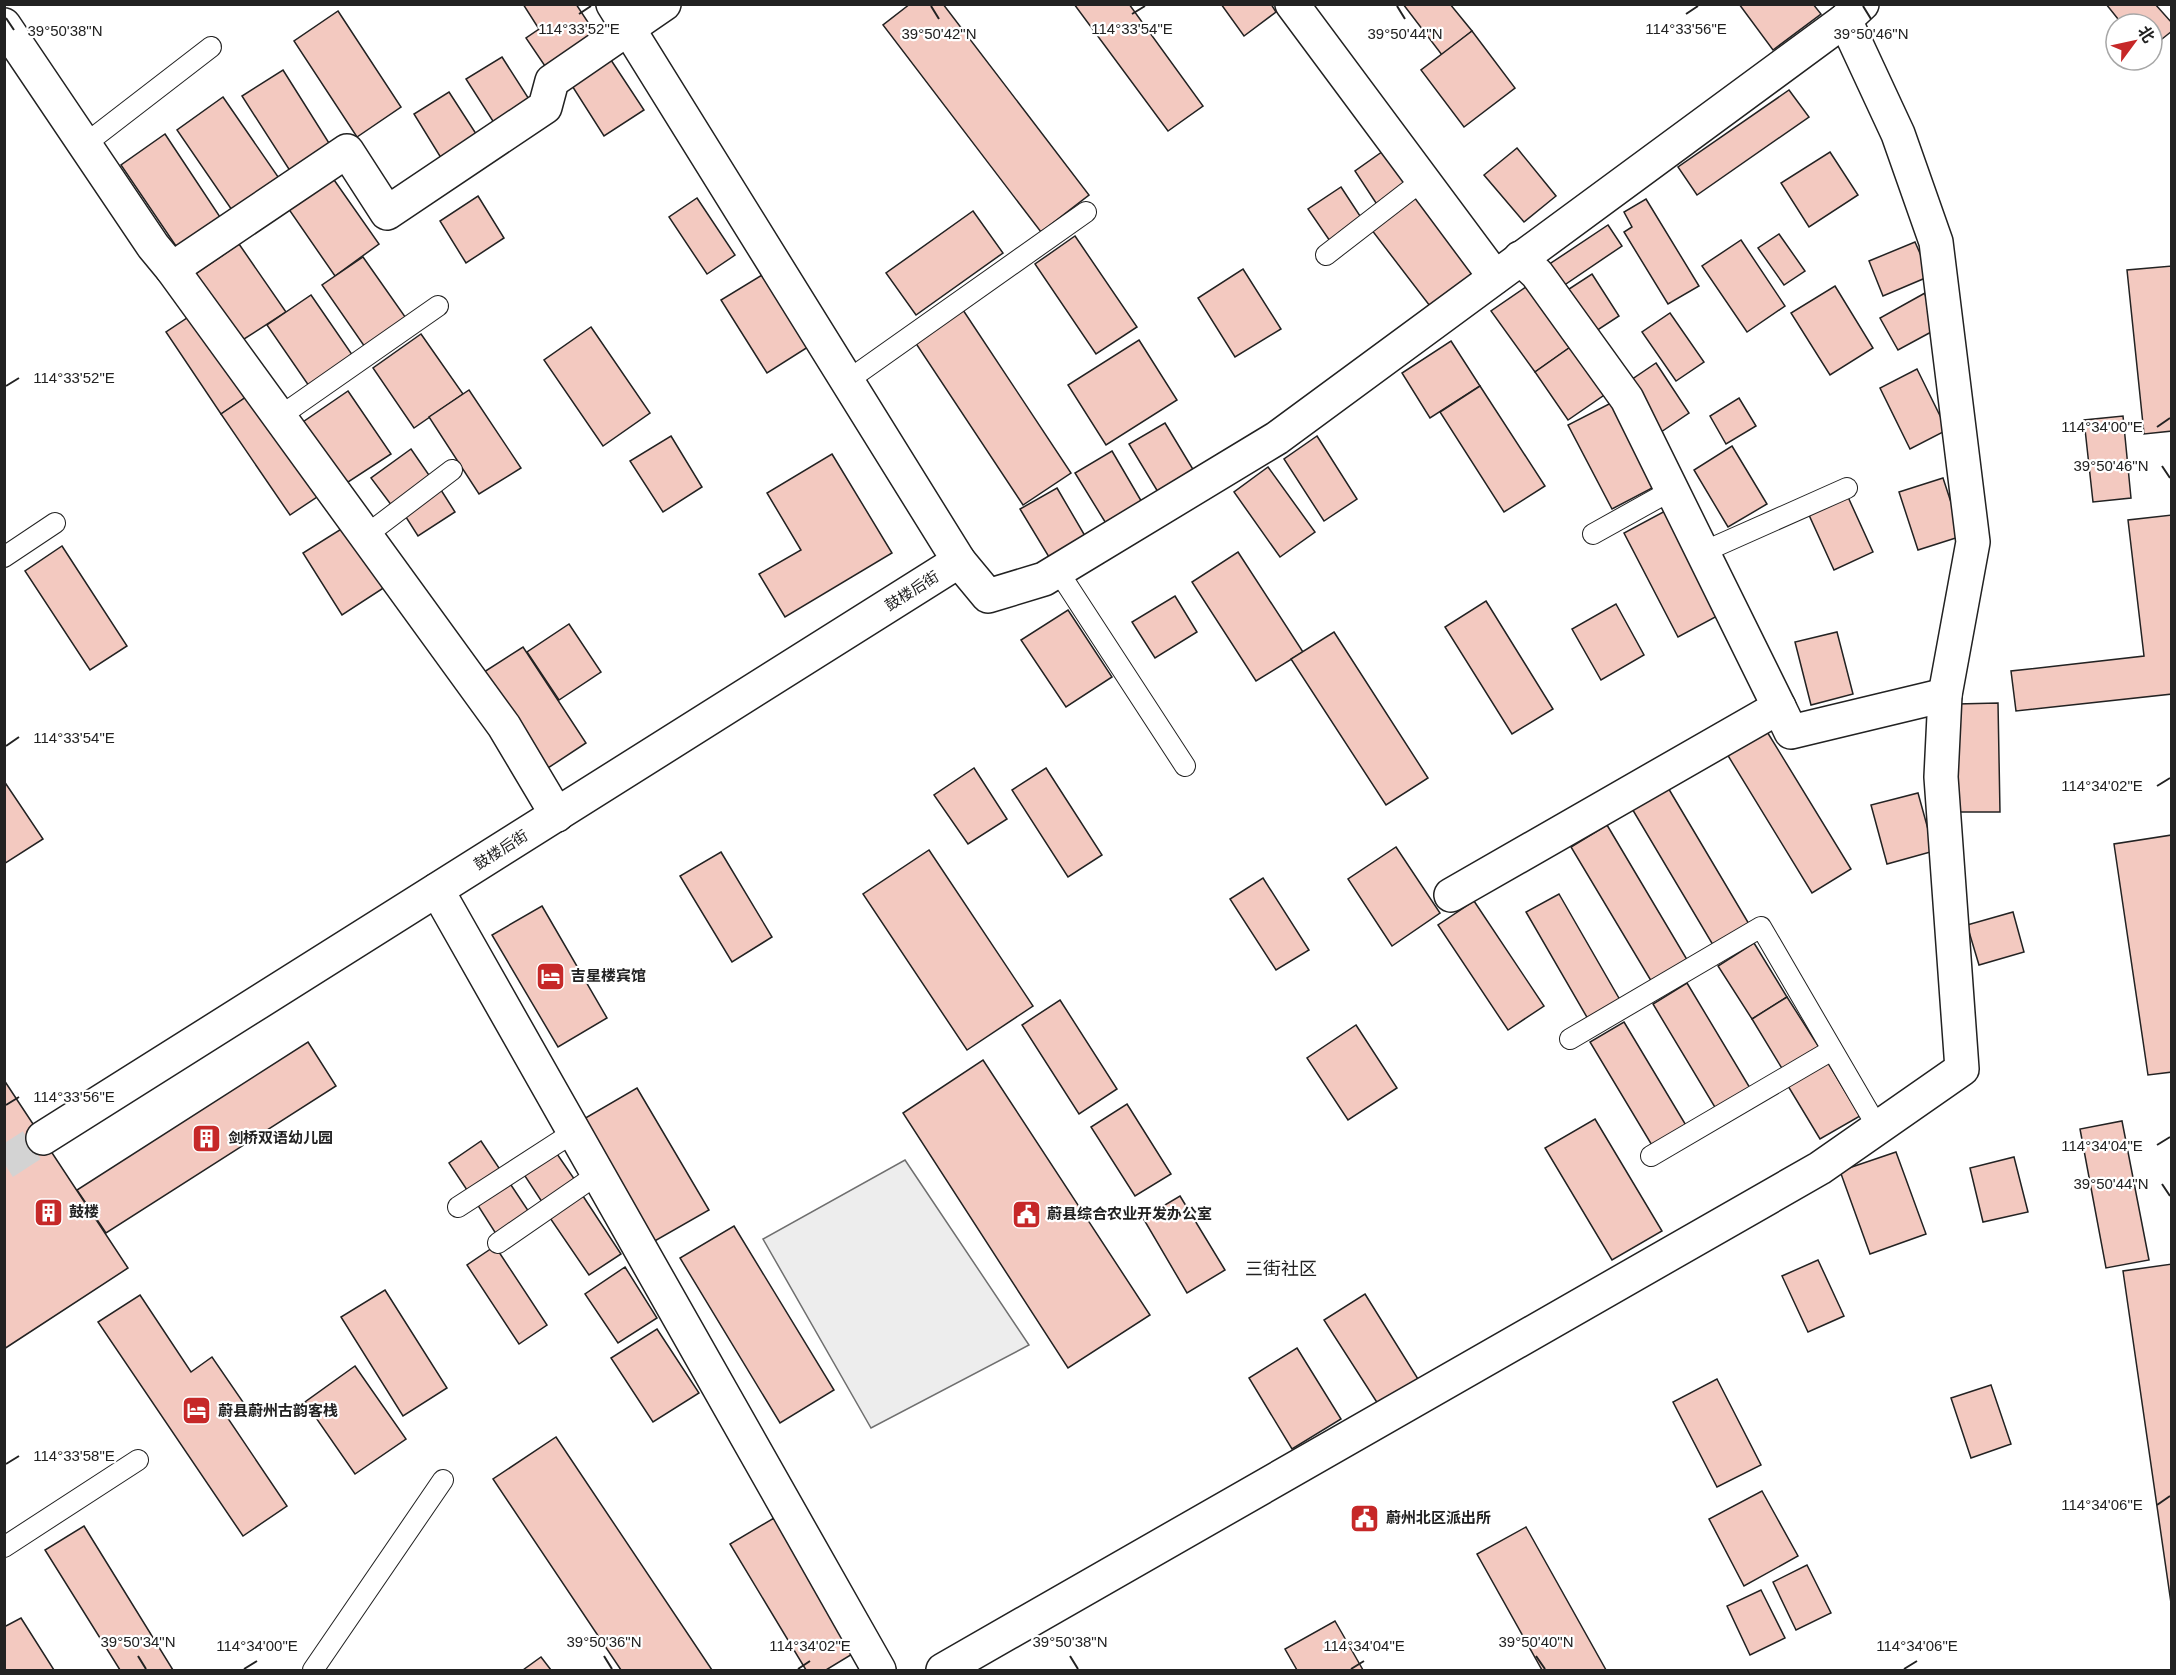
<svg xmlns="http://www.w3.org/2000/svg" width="2176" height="1675" font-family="Arial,'Noto Sans SC',sans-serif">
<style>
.parking{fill:#ededed;stroke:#6f6f6f;stroke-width:1.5}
.building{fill:#f3c9c0;stroke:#222;stroke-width:1.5}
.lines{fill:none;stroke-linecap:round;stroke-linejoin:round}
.secondary-tunnel{stroke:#d3d3d3;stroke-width:33;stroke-dasharray:33 16;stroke-linecap:butt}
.service-casing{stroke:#222;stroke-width:22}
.minor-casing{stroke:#222;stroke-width:36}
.secondary-casing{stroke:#222;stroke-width:36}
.service{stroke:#fff;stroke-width:20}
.minor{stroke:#fff;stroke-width:33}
.secondary{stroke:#fff;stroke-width:33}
.ticks{fill:none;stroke:#222;stroke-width:2}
.labels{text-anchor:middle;stroke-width:4.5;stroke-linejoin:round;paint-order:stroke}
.street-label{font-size:15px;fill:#222;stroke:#fff}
.poi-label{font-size:15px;font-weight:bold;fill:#222;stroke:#fff;text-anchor:start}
.quarter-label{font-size:18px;fill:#222;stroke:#fff}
.ticks-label{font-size:15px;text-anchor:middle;fill:#222;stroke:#fff;stroke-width:4.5;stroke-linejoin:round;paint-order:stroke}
</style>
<rect width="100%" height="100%" fill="#fff"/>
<!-- parking -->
<path class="parking" d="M905,1160l124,185 -158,83 -108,-189z"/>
<!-- building -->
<g class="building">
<path d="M523,4h53l21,32 -50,33 -21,-31 13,-9z"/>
<path d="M910,4h33l146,191 -48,37 -158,-207z"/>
<path d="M1074,4h55l74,102 -35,25z"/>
<path d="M1221,4h50l5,8 -32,24z"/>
<path d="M1403,4h47l22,27 -30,24z"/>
<path d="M1739,4h74l8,10 -48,36z"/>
<path d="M2106,4h49l17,19v8l-20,16v-23h-30z"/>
<path d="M338,11l63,96 -44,30 -63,-96z"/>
<path d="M1472,31l43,57 -51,39 -43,-57z"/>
<path d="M502,57l32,50 -36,22 -32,-50z"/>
<path d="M609,57l35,53 -40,26 -35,-55z"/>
<path d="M283,70l51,81 -40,26 -52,-81z"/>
<path d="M1789,90l20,27 -112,78 -19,-28z"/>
<path d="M449,92l33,51 -36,23 -32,-52z"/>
<path d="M223,97l60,87 -47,32 -59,-86z"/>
<path d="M165,134l57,86 -44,29 -57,-84z"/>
<path d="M1517,148l39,48 -32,26 -40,-47z"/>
<path d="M1386,149l24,35 -32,22 -23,-35z"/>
<path d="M1830,152l28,43 -49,32 -28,-44z"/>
<path d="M332,177l47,67 -44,32 -47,-68z"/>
<path d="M1341,187l23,35 -32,22 -24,-35z"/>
<path d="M1418,193l62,81 -47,36 -62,-81z"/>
<path d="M478,196l26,42 -38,25 -26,-42z"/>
<path d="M697,198l38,57 -28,19 -38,-57z"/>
<path d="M1646,199l53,87 -31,18 -44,-72 8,-5 -8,-15z"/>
<path d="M973,211l30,42 -87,62 -30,-42z"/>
<path d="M1608,225l14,21 -62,42 -15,-21z"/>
<path d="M1779,234l26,37 -21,14 -26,-37z"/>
<path d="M1075,236l62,91 -41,27 -61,-90z"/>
<path d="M1741,240l44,66 -38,26 -45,-66z"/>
<path d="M1915,242l15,34 -47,20 -14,-35z"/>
<path d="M239,244l47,68 -45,29 -47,-66z"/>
<path d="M363,257l45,64 -41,29 -45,-65z"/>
<path d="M2172,266v165l-28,3 -17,-164z"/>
<path d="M1243,269l38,60 -46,28 -37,-59z"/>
<path d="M1592,274l27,42 -26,17 -27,-42z"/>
<path d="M762,275l46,72 -41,26 -46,-73z"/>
<path d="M1533,282l43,61 -41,29 -44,-61z"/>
<path d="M1835,286l38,62 -43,27 -39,-62z"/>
<path d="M1925,293l8,38 -35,19 -18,-32z"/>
<path d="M311,295l42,61 -44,30 -42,-61z"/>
<path d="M963,310l108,163 -48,32 -108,-163z"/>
<path d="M196,312l56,81 -31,21 -55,-82z"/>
<path d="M1670,313l34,49 -28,19 -34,-49z"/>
<path d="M591,327l59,86 -47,33 -59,-86z"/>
<path d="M421,334l42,60 -49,34 -41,-60z"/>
<path d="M1139,340l38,60 -71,45 -38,-60z"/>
<path d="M1451,341l29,45 -50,32 -28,-45z"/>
<path d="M1576,343l34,48 -42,29 -33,-48z"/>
<path d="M1656,363l33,50 -28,19 -33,-50z"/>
<path d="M1917,369l30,61 -37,19 -30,-61z"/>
<path d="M1480,386l65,100 -41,26 -64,-100z"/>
<path d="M469,390l52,78 -42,26 -50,-77z"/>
<path d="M348,391l43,63 -49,32 -42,-62z"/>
<path d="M252,393l68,102 -30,20 -69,-101z"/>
<path d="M1739,398l17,28 -30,18 -16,-28z"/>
<path d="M1611,403l45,83 -44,23 -44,-84z"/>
<path d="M2123,416l8,82 -38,4 -9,-82z"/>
<path d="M1165,423l32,53 -36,21 -32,-53z"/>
<path d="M671,436l31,51 -39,25 -33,-51z"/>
<path d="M1317,436l40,63 -33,22 -40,-62z"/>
<path d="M1732,446l35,58 -39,23 -34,-57z"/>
<path d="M411,449l20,29 -39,28 -21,-28z"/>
<path d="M1112,451l31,53 -36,21 -32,-52z"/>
<path d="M832,454l60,99 -107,64 -26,-43 42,-24 -34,-57z"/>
<path d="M1268,467l47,65 -35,25 -46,-65z"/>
<path d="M1943,478l19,58 -44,14 -19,-58z"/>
<path d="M1057,488l31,53 -36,21 -32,-53z"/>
<path d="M441,490l14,22 -37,24 -14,-22z"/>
<path d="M1848,497l25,55 -39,18 -25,-55z"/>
<path d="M1667,510l54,104 -43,23 -54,-104z"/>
<path d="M2172,515v179l-156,17 -5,-40 133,-15 -16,-136z"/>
<path d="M346,526l39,61 -43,28 -39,-62z"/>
<path d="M62,546l65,100 -37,24 -65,-99z"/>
<path d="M1238,552l65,100 -47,29 -64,-99z"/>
<path d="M1175,596l22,36 -42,26 -23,-36z"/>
<path d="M1486,601l67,108 -41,25 -67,-107z"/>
<path d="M1616,604l28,51 -43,25 -29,-51z"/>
<path d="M1068,610l44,67 -46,30 -45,-67z"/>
<path d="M569,624l32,48 -42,28 -32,-48z"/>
<path d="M1334,632l94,146 -42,27 -95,-146z"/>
<path d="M1837,632l16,62 -42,11 -16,-63z"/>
<path d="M523,647l63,96 -38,25 -64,-96z"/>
<path d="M1998,703l2,109h-42l-1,-108z"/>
<path d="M1766,730l85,139 -39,24 -85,-139z"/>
<path d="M974,768l33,51 -39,25 -34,-49z"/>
<path d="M1046,768l56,87 -34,22 -56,-87z"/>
<path d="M4,781l39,58 -39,25z"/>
<path d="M1667,786l82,138 -36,21 -82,-138z"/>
<path d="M1918,793l16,58 -47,13 -16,-59z"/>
<path d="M1607,825l82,138 -36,21 -82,-137z"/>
<path d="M2172,835v237l-24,3 -34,-231z"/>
<path d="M1396,847l44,66 -48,33 -44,-67z"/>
<path d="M929,850l104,156 -66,44 -104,-156z"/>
<path d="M721,852l51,85 -40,25 -52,-86z"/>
<path d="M1263,878l46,72 -33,20 -46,-71z"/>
<path d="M1559,894l61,106 -32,19 -62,-107z"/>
<path d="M1474,901l70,105 -36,24 -70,-105z"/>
<path d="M542,906l65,112 -49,29 -66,-112z"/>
<path d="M2013,912l11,40 -45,13 -12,-40z"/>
<path d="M1754,943l33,54 -35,22 -34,-53z"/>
<path d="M1687,983l63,105 -34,21 -63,-105z"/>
<path d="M1787,997l35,55 -36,23 -34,-56z"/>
<path d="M1060,1000l57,89 -38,25 -57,-89z"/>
<path d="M1624,1022l63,105 -34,20 -63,-105z"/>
<path d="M1356,1025l41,63 -49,32 -41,-62z"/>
<path d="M308,1042l28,44 -230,147 -29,-43z"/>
<path d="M983,1060l167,255 -82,53 -165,-255z"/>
<path d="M1828,1063l32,53 -40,23 -32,-53z"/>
<path d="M4,1080l124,188 -124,81z"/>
<path d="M637,1088l72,122 -56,32 -71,-122z"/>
<path d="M1127,1104l44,70 -36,22 -44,-69z"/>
<path d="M1595,1119l67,112 -50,29 -67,-112z"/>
<path d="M2122,1121l27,139 -43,8 -26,-139z"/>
<path d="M481,1141l22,33 -32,22 -22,-33z"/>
<path d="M555,1151l22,32 -33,22 -21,-32z"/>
<path d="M1896,1152l30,82 -56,20 -30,-83z"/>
<path d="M2014,1157l14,55 -45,10 -13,-54z"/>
<path d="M509,1182l22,33 -33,22 -21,-33z"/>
<path d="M581,1193l40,61 -32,21 -41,-60z"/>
<path d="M1180,1196l45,74 -38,23 -44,-75z"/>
<path d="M734,1226l100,164 -54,33 -100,-165z"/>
<path d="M495,1246l52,79 -28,19 -52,-79z"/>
<path d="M1818,1260l26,56 -36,16 -26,-56z"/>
<path d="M2172,1264v346l-49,-339z"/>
<path d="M625,1267l32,51 -39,25 -33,-49z"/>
<path d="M385,1290l62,98 -44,28 -62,-99z"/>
<path d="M1365,1294l53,85 -40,25 -54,-84z"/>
<path d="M140,1295l51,77 21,-15 33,48 -18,12 60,89 -44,30 -145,-214z"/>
<path d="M657,1329l42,64 -46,29 -42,-64z"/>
<path d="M1297,1348l44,71 -49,30 -43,-71z"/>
<path d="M355,1366l51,73 -51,35 -50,-72z"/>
<path d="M1717,1379l44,86 -44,22 -44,-85z"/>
<path d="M1991,1385l20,59 -40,14 -20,-60z"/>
<path d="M556,1437l156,233h-91l-128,-191z"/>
<path d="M1762,1491l36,65 -54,30 -35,-67z"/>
<path d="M774,1518l80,135 -28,17h-20l-76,-126z"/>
<path d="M84,1526l89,144h-53l-75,-120z"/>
<path d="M1526,1527l80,143h-64l-65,-116z"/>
<path d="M1807,1565l24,48 -35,17 -23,-48z"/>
<path d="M1761,1590l24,48 -35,17 -23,-49z"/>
<path d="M21,1618l33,52h-50v-43z"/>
<path d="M1335,1621l28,49h-66l-12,-21z"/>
<path d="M541,1657l10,13h-28z"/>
</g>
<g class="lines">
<!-- secondary-tunnel -->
<path class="secondary-tunnel" d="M4,1163l39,-25"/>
<defs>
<g id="service">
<path d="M84,145l127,-98"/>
<path d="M1326,255l97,-75"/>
<path d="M847,381l239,-169"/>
<path d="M279,417l159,-111"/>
<path d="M1593,534l79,-44"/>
<path d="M365,536l87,-66"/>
<path d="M1703,552l144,-64"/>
<path d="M4,557l51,-34"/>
<path d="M1058,571l127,195"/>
<path d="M1570,1039l191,-112 117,201"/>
<path d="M1651,1156l181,-106"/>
<path d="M458,1207l116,-75"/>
<path d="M498,1243l100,-69"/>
<path d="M4,1547l134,-87"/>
<path d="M313,1670l130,-190"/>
</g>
<g id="minor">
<path d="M613,4l346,557 29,35 56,-17 233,-141 568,-418 17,-16"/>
<path d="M1292,4l203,273"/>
<path d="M4,25l149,221 19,23 332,457 53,89"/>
<path d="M172,269l175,-118 40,62 158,-106 7,-26 112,-77"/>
<path d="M1779,707l12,25 154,-37"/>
<path d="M437,890l442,780"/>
<path d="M1451,895l328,-188 -152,-308 -90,-125 -17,-16"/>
<path d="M943,1670l877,-502 142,-99 -21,-292 4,-82 28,-153 -37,-300 -38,-108 -53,-114"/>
</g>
<path id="secondary" d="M43,1138l916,-577"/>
</defs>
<!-- service casing -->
<use href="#service" class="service-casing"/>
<!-- minor casing -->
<use href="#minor" class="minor-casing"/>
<!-- secondary casing -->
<use href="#secondary" class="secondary-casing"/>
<!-- service -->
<use href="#service" class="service"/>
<!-- minor -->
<use href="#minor" class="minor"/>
<!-- secondary -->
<use href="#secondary" class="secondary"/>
</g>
<!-- ticks -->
<path class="ticks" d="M931,6l8,13M1397,6l8,13M1863,6l8,13M579,14l12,-8M1132,14l13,-8M1686,14l12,-8M6,18l8,12M6,386l13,-8M2157,427l13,-9M2162,466l8,12M6,746l13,-9M2157,786l13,-8M6,1105l13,-8M2157,1145l13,-8M2162,1184l8,12M6,1464l13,-8M2157,1505l13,-9M138,1656l8,13M604,1656l8,13M1070,1656l8,13M1536,1656l9,13M244,1669l13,-8M798,1669l12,-8M1351,1669l13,-8M1904,1669l13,-8"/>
<!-- icons -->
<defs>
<symbol id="hotel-square" viewBox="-11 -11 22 22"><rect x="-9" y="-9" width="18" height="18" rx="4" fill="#c62828" stroke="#fff"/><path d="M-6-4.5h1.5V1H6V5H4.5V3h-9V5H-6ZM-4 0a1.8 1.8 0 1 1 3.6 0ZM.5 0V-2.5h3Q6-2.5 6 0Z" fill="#fff"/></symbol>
<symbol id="building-square" viewBox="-11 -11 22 22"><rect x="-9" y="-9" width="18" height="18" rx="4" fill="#c62828" stroke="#fff"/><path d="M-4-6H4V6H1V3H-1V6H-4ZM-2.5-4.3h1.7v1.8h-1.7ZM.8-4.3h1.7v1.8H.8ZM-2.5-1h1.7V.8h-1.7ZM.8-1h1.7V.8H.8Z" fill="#fff"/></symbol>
<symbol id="civic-square" viewBox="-11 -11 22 22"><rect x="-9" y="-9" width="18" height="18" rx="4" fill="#c62828" stroke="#fff"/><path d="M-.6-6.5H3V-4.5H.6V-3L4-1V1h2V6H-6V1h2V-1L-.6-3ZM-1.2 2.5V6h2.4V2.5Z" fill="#fff"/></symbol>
</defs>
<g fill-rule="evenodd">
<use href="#hotel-square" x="534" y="960" width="33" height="33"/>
<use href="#building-square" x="190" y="1122" width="33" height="33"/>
<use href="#building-square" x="32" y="1196" width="33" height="33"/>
<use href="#civic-square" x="1010" y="1198" width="33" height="33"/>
<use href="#hotel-square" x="180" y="1394" width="33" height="33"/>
<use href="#civic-square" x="1348" y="1502" width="33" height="33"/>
</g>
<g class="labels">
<!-- street labels -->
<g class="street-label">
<text transform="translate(912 591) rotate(-32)" y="5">鼓楼后街</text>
<text transform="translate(501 850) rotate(-32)" y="5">鼓楼后街</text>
</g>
<!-- poi labels -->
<g class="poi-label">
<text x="571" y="981">吉星楼宾馆</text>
<text x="228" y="1143">剑桥双语幼儿园</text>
<text x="69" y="1217">鼓楼</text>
<text x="1047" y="1219">蔚县综合农业开发办公室</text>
<text x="218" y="1416">蔚县蔚州古韵客栈</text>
<text x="1386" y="1523">蔚州北区派出所</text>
</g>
<!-- quarter labels -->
<g class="quarter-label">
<text x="1281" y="1275">三街社区</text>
</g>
</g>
<g class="ticks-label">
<text x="579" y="34">114°33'52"E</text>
<text x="1132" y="34">114°33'54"E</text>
<text x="1686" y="34">114°33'56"E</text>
<text x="65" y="36">39°50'38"N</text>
<text x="1871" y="39">39°50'46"N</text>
<text x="939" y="39">39°50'42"N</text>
<text x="1405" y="39">39°50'44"N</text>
<text x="74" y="383">114°33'52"E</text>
<text x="2102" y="432">114°34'00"E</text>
<text x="2111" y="471">39°50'46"N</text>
<text x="74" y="743">114°33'54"E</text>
<text x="2102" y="791">114°34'02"E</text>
<text x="74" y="1102">114°33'56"E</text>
<text x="2102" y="1151">114°34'04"E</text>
<text x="2111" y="1189">39°50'44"N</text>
<text x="74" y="1461">114°33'58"E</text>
<text x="2102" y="1510">114°34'06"E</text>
<text x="138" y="1647">39°50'34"N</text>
<text x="604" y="1647">39°50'36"N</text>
<text x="1070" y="1647">39°50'38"N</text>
<text x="1536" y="1647">39°50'40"N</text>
<text x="257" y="1651">114°34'00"E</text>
<text x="810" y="1651">114°34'02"E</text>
<text x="1364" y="1651">114°34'04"E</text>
<text x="1917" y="1651">114°34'06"E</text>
</g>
<!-- border -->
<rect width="2176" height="1675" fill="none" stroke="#222222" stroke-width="12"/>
<!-- north arrow -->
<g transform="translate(2134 42) rotate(57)"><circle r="28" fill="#ffffff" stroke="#a7a7a7" stroke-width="1.5"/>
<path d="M0-4.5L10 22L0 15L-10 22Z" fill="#c62828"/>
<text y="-9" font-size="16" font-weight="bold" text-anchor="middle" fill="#222222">北</text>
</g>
</svg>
